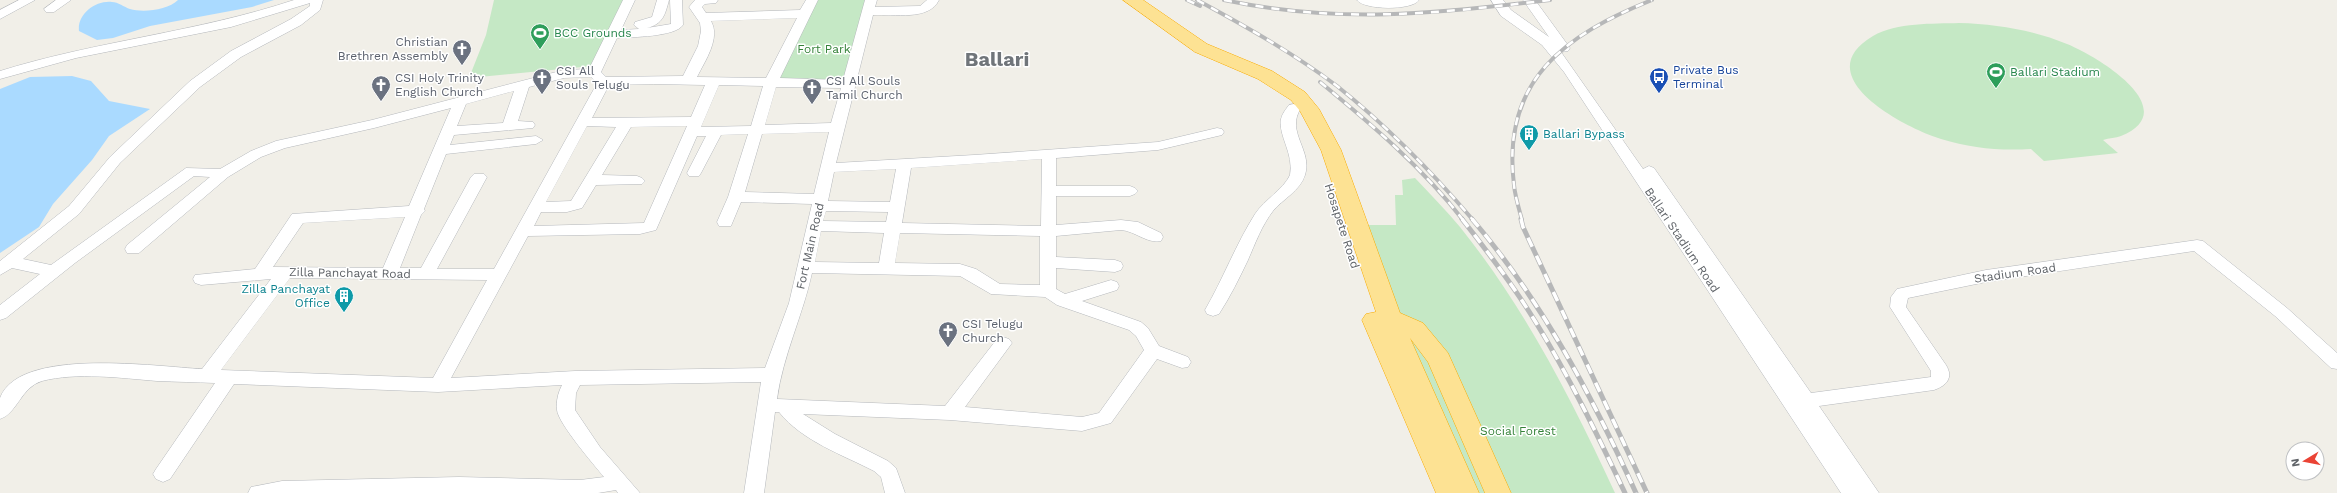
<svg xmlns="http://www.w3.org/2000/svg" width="2337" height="493" font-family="'Work Sans',sans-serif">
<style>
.green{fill:#c5e8c5}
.water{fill:#aadaff}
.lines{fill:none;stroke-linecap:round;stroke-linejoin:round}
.minor-casing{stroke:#b5b8bc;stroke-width:1}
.highway-casing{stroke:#f9ab00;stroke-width:1}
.minor{fill:#fff;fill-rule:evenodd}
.highway{fill:#fde293;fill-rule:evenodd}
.rail-far1-casing{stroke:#b6b7b8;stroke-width:4}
.rail-casing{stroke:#b6b7b8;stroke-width:5}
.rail-far1{stroke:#fff;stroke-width:2.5;stroke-dasharray:8;stroke-linecap:butt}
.rail{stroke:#fff;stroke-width:3.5;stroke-dasharray:10;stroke-linecap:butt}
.labels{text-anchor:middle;stroke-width:3;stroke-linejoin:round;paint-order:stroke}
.leisure-label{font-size:12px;fill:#27864d;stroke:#fff;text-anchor:start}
.worship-label{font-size:12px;fill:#5b616d;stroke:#fff;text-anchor:start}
.park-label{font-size:12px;fill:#348238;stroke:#fff}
.transit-label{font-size:12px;fill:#164399;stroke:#fff;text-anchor:start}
.culture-label{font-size:12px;fill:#0d838f;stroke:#fff;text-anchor:start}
.street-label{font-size:12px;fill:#5f6368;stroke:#fff}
.town-label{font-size:20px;font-weight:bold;fill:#70757a;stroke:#fff}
</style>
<rect width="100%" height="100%" fill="#f1efe8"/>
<!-- green -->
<g class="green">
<path d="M494,0h132l-34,66 -123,12 17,-43z"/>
<path d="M811,0h59l-23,82 -73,-1z"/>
<path d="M1959,23c37,1 74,7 108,21 28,11 119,65 54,92 -5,2 -12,2 -18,4l15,13 -74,8 -13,-12c-32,2 -60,-1 -90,-10 -36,-11 -136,-63 -68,-103 24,-14 60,-12 86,-13z"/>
<path d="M1415,178c15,16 31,32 45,49 65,81 112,173 155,266h-136l-82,-178 -30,-90h29l-1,-30h8l-1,-15z"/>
</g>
<!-- water -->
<g class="water">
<path d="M178,0h96l-22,7 -102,19 -37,12 -16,2 -18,-9c-2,-17 17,-31 33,-29 6,0 12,5 18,7 13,4 38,1 48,-9z"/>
<path d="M72,76l19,5 18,20 41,8 -41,27 -17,24 -39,44 -14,23 -39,26v-164l30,-12z"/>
</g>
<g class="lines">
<defs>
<g id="minor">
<path d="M19,0h16l-35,19v-9z"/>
<path d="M56,0h15l-17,12h-8l-2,-3z"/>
<path d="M294,0h29l-3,10 -19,15 -60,32 -41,30 -80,76 -41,51 -56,45 28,6 135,-97 34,1 31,-18 25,-10 96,-21 192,-50 25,-1 34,-69h12l-14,30 18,-1 -5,-4 1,-3 17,-5 5,-17h12c-4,15 -6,24 -22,28l24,-4 -1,-24h12l1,25c-8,12 -51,12 -66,13l-16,34 5,5 77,-1 15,-30 3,-15 -1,-8 -11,-16 6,-7h23l-2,3 -11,1 -3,3 4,6 94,-3 6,-10h12l-38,78 63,2 22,-80h12l-2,7 45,-1 7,-6h12c-10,21 -45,14 -66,15l-37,148 138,-8 184,-13 59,-14 5,1 2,3 -2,3 -64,15 -102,8v28h74l5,2 3,3 -3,3 -5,2h-74v29l65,-5 17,2 23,11 2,4 -2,4c-14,3 -26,-10 -40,-11l-65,6v21l59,3 6,2 2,4 -2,4 -6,2 -59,-4v21l9,5 46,-14 6,2 2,4 -2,4 -35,11 59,21 7,6 11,18 29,11 3,5 -3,5 -6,1 -25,-9 -46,64 -29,8 -132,-11 -147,-6 32,20 53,27 8,7 9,25h-20l-4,-16 -7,-6c-31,-16 -72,-30 -95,-59h-4l-11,81h-20l17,-111 -181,3 -4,8 -1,17 25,37 40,46h-22l-2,-3 -18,3h-350l3,-6 31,-6 177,-4 121,3 24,-3c-10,-12 -46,-54 -47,-67 -1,-9 1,-17 5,-25l-124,7 -204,-8 -64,95 -7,3 -7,-3 -3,-5 3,-5 59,-86c-19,-1 -38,-1 -58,-2 -36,-3 -80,-9 -115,0 -21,6 -25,33 -42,38 0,-6 0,-16 0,-21 19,-52 159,-31 202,-29l69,-90 -70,6 -6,-2 -2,-4 2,-4 60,-6 37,-55 117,-8 42,-98 -77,20 -89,20 -24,9 -33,20 -89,76h-12l-2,-4 2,-4 83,-68 -16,-1 -119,87 -69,55 -6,2v-15l40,-31 -28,-6 -12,7v-14l69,-55 41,-49 80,-76 41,-30 60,-32 19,-13v-3l-79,24 -155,31 -76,21v-8c96,-30 198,-39 294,-71zM797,18l-31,60 -69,-1c8,-16 24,-39 14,-56zM591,77l5,5 -1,5 -101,182h-57l50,-92 -3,-3h-10l-3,3 -50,91h-21l21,-53 4,-4 -1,-2 22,-55 90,-10 7,-4 -7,-4 -86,9 4,-10 79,-7 2,-3 -2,-3 -15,-1 11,-34 35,-9zM654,84l51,1 -14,32 -99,1 17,-33zM719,85l44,1 -12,40 -50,1zM776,87l65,1 -10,35 -66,2zM514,91l-11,32 -46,3 9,-22zM587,126l29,1 -45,74 -25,1zM687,126l-43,97 -110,3 7,-14h26l15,-4 14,-23 46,-1 3,-3 -3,-3 -5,-2 -35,-1 29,-48zM829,132l-15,62 -69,-2 17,-58zM748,134l-20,63 -11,25 2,4h12l10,-24 71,2 -23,99 -24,65 -190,3 -124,7 77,-142 112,-2 16,-4 41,-94h9l-19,37 2,3h10l2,-3 20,-38zM1042,159l-1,67 -139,-3 9,-55zM896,169l-6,33 -62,-1 6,-29zM826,211l62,1 -2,10 -63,-1zM405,217l-22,51 -110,-1 30,-44zM821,231l63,2 -5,30 -64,-1zM900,233l140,3v49l-40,-1 -24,-15 -16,-5 -65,-1zM812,273l148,3 31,18 54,3 12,8 72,25 7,6 8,14 -45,63 -17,4 -117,-10 47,-64 -3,-4 -6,-2 -6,2 -52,67 -168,-7c6,-44 26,-84 35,-126zM290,278l197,2 -54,98 -212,-8z"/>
<path d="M1357,0h62c-7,11 -56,10 -62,0z"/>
<path d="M1491,0h12l8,10 38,27 -26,-37h12l35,48 -2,3 -7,1 82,117 6,-3 5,2 157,225 120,-16v-6l-41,-64 1,-10 6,-8 89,-19 211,-30 6,1 84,67 50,45v16l-6,-1 -56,-52 -81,-65 -208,31 -78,16 -2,9 40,58c8,13 0,21 -12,25l-115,16 60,87h-38l-277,-421 -22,-27 -41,-29z"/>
<path d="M1294,104l7,4c-16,24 12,42 4,67 -5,16 -22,24 -32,36 -11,14 -18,33 -25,49 -9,19 -18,37 -29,54l-6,2 -6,-2 -2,-4c18,-31 31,-66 50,-96 10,-15 28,-24 35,-39 4,-22 -12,-39 -9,-56 1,-5 5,-10 8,-14z"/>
</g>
<path id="highway" d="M1123,0h20l64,44 65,27 33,21 14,17 22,41 59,163 23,10 25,30 63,140h-26l-57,-131 -18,-24 69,155h-43l-74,-173 4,-6 10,-2 -55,-162 -21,-39 -9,-11 -33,-21 -63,-27z"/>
</defs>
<!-- minor casing -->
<use href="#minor" class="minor-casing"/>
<!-- highway casing -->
<use href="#highway" class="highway-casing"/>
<!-- minor -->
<use href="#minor" class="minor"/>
<!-- highway -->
<use href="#highway" class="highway"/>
<defs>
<g id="rail-far1">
<path d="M1187,0l13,6"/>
<path d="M1197,0c48,26 96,53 140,86 50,40 95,86 136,134"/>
<path d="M1224,0c115,24 211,14 326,0"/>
<path d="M1320,82c51,42 103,86 143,138"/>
<path d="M1522,220c-3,-11 -7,-24 -8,-35 -13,-105 51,-150 138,-185"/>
</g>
<g id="rail">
<path d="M1462,219c26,33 51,66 73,102 34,55 62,113 90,172"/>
<path d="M1472,219c70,82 120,177 164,274"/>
<path d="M1521,219l2,8 124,266"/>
</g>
</defs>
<!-- rail-far1 casing -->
<use href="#rail-far1" class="rail-far1-casing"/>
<!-- rail casing -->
<use href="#rail" class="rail-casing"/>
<!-- rail-far1 -->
<use href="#rail-far1" class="rail-far1"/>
<!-- rail -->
<use href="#rail" class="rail"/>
</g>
<!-- icons -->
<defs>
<symbol id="stadium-pin" viewBox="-11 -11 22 30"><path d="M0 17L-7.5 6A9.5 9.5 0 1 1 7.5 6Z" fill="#2e9e5b" stroke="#fff"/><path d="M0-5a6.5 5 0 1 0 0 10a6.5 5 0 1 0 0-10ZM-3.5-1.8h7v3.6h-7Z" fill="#fff"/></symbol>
<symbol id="church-pin" viewBox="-11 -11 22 30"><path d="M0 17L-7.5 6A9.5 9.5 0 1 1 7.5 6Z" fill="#6b7280" stroke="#fff"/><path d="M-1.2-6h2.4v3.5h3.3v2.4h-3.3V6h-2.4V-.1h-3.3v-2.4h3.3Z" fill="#fff"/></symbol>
<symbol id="bus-pin" viewBox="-11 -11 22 30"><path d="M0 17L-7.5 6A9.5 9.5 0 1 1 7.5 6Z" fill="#1a4fb4" stroke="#fff"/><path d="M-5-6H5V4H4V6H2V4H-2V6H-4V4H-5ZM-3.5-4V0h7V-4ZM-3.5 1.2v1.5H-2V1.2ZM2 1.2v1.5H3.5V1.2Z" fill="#fff"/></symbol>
<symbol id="building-pin" viewBox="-11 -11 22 30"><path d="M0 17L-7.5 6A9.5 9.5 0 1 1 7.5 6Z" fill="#0f9aa8" stroke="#fff"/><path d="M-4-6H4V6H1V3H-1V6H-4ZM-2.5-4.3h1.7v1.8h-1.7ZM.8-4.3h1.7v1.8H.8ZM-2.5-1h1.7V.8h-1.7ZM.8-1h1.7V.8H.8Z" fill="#fff"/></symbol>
</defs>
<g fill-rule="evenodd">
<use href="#stadium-pin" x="529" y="22" width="22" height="30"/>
<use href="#church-pin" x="451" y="38" width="22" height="30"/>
<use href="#stadium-pin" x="1985" y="61" width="22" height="30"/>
<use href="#bus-pin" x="1648" y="66" width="22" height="30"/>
<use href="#church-pin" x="531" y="67" width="22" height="30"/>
<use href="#church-pin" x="370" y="74" width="22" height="30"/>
<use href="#church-pin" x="801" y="77" width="22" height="30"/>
<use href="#building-pin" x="1518" y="123" width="22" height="30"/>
<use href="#building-pin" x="333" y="285" width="22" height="30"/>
<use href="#church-pin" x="937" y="320" width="22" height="30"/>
</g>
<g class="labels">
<!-- leisure labels -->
<g class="leisure-label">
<text x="554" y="37">BCC Grounds</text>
<text x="2010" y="76">Ballari Stadium</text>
</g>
<!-- worship labels -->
<g class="worship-label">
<text x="448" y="46" text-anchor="end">Christian<tspan x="448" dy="14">Brethren Assembly</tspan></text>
<text x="556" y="75">CSI All<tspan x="556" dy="14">Souls Telugu</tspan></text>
<text x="395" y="82">CSI Holy Trinity<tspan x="395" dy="14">English Church</tspan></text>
<text x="826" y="85">CSI All Souls<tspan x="826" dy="14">Tamil Church</tspan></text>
<text x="962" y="328">CSI Telugu<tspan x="962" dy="14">Church</tspan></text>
</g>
<!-- park labels -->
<g class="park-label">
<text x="824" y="53">Fort Park</text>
<text x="1518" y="435">Social Forest</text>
</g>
<!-- transit labels -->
<g class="transit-label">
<text x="1673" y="74">Private Bus<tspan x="1673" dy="14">Terminal</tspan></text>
</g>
<!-- culture labels -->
<g class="culture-label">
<text x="1543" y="138">Ballari Bypass</text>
<text x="330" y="293" text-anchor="end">Zilla Panchayat<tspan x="330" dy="14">Office</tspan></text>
</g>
<!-- street labels -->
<g class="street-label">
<text transform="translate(1342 226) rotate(72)" y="4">Hosapete Road</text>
<text transform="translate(1682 240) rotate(56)" y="4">Ballari Stadium Road</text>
<text transform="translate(810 246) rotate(-77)" y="4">Fort Main Road</text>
<text transform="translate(350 273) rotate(1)" y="4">Zilla Panchayat Road</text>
<text transform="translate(2015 273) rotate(-8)" y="4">Stadium Road</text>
</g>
<!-- town labels -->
<g class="town-label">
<text x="997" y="66">Ballari</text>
</g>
</g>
<!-- north arrow -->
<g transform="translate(2305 461) rotate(260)"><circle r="19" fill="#ffffff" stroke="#bfc1c3"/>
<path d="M0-3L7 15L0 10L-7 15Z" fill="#ea4335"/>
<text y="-6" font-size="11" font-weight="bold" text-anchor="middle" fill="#5f6368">N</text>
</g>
</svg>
